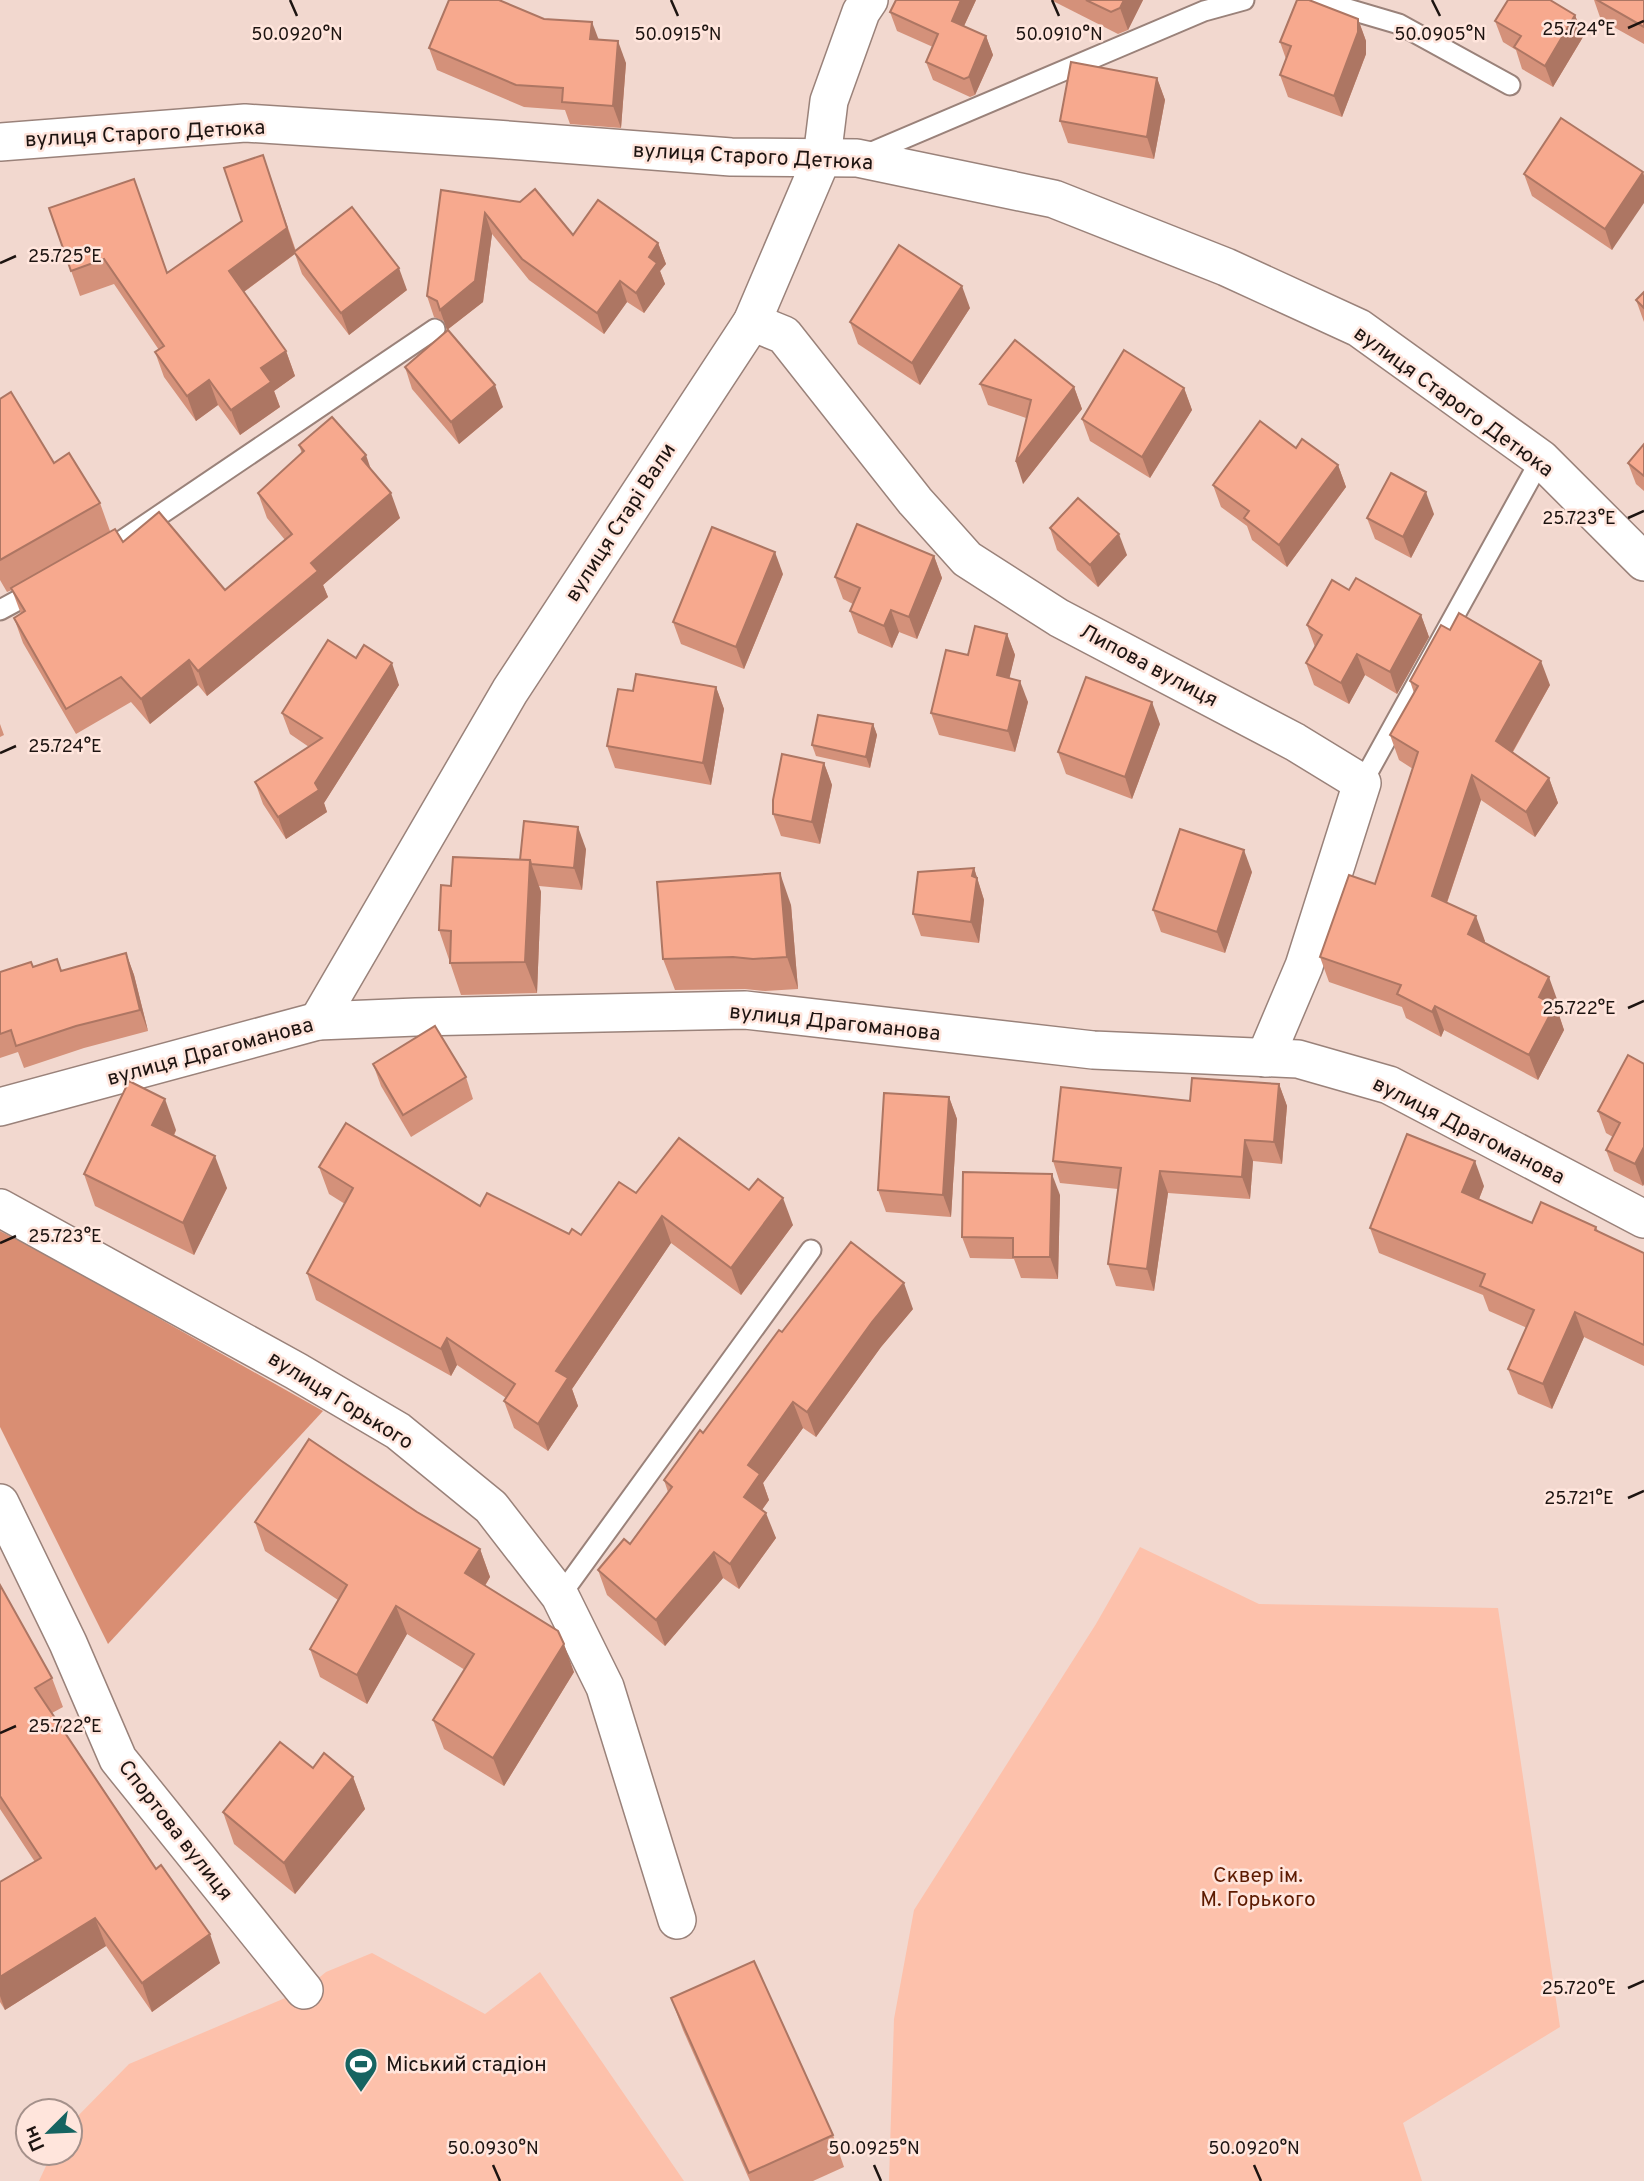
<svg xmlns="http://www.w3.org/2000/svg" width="1644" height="2181" font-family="Overpass,sans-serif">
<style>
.green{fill:#fdc1ab}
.forest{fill:#d98e73}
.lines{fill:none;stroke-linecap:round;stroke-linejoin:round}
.service-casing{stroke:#9a827a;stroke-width:23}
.minor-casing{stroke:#9a827a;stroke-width:40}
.service{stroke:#fff;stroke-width:19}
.minor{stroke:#fff;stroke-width:37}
.wall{fill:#d4917a}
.shaded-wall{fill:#ad7663}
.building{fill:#f7a98e;stroke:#ad7663;stroke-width:2}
.ticks{fill:none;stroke:#1d1411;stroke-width:2.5}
.labels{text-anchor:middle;stroke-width:5;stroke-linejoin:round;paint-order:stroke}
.street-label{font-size:21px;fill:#1d1411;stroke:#ffe5dc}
.park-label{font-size:21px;fill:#5d1a00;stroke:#ffe5dc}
.poi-label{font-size:21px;fill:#1d1411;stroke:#ffe5dc;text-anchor:start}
.ticks-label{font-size:18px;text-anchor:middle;fill:#1d1411;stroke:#ffe5dc;stroke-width:5;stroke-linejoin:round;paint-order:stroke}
</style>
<rect width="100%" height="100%" fill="#f2d8cf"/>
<!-- green -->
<g class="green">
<path d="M1140,1547l119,57 239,4 62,419 -157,96 19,58h-533l5,-162 20,-109 182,-286z"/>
<path d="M372,1953l113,61 55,-42 144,209h-645l13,-28h18v-29l59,-60 175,-74 22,-18z"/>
</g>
<!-- forest -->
<path class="forest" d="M0,1231l47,24 276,156 -215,233 -108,-217z"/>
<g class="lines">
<defs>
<g id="service">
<path d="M1317,0l82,24 111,61"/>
<path d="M865,155l339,-144 40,-11"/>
<path d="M102,554l333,-225"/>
<path d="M0,610l39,-21"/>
<path d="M1362,783l179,-324"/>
<path d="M560,1596l251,-346"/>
</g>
<g id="minor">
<path d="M0,142l245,-19 250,16 236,18 126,1 197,41 172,68 133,61 182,131 103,103"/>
<path d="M752,322l32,13 131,166 52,58 92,59 236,124 67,41 -58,183 -39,92"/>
<path d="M318,1021l192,-330 242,-369 70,-164 7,-57 32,-89 8,-12"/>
<path d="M0,1107l318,-86 98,-4 329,-7 348,40 205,9 91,26 255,134"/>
<path d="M0,1208l296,163 102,60 93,76 69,89 45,91 72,233"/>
<path d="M0,1503l68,140 50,116 186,231"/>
</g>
</defs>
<!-- service casing -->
<use href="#service" class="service-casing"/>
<!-- minor casing -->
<use href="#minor" class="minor-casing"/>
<!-- service -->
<use href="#service" class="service"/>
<!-- minor -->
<use href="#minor" class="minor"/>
</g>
<!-- wall -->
<g class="wall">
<path d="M976,0l-12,26 22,10 7,19 -18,40 -5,2 -37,-17 -7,-18 7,-15 -36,-16 -7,-19z"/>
<path d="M1051,0h92l-15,30 -10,4z"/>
<path d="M1594,0h50v44l-43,-24z"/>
<path d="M1575,15l8,22 -30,50 -31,-18 -6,-19 -13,-8 -8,-21z"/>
<path d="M544,19l54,21 28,23 -5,65 -51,-4 -5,-14 -41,-3 -87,-37 -8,-22z"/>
<path d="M1358,19l8,22v13l-24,63 -54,-20 -8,-22 6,-16 -6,-17z"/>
<path d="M1157,78l8,22 -11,59 -86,-16 -8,-22z"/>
<path d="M263,155l33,96 111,39 -58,45 -47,-61 -7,-20 -51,38 42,59 9,25 -21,15 6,16 -40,28 -22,-30 -22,16 -32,-44 -9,-25 4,-2 -45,-66 -34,12 -31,-88 118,65 75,-52z"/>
<path d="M1643,172l1,4 -32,74 -80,-54 -8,-22z"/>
<path d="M441,190l132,45 85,8 8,21 -6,7 5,13 -21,29 -17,-11 -23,32 -75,-54 -37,-46 -9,68 -36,28 -3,-9 -10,-4 -7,-21z"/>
<path d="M1644,292v30l-8,-22z"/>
<path d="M970,308l-50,77 -62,-41 -8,-22z"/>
<path d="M405,367l98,40 -44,37 -47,-55z"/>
<path d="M980,384l94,3 8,22 -59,75 3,-66 -38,-13z"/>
<path d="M1184,388l8,22 -42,68 -60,-37 -8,-22z"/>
<path d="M0,399l54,64 46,40 10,28 13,11 102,48 60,-50 -18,-22 -9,-25 44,-39 -3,-9 71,24 30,49 -77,67 5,12 -121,99 -9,-11 -48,39 -19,-22 -55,32 -53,-91 -9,-25 7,-4 -9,-24 -5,2 -7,-12z"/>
<path d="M1644,444v47l-8,-7 -8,-21z"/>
<path d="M1296,448l42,17 8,22 -59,80 -35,-27 -5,-14 -26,-19 -8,-22z"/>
<path d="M1434,514l-23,44 -36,-19 -8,-21z"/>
<path d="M1050,528l77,27 -29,32 -41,-37z"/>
<path d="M934,556l8,22 -25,61 -18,-7 -7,16 -34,-15 -8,-22 3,-7 -10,-5 -8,-22z"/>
<path d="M783,574l-39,95 -63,-25 -8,-22z"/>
<path d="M1349,590l72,25 8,22 -32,57 -32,-19 -16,29 -35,-19 -8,-22 9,-16 -8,-22z"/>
<path d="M1007,634l8,21 -6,23 19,24 -13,50 -76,-17 -8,-22 37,-58z"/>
<path d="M356,658l43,27 -75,118 3,9 -41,27 -23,-35 -8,-22 54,-35 -19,-13 -8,-21z"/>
<path d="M1410,681l140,4 -37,67 36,26 9,25 -23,34 -54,-37 -34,103 38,38 -1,2 74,59 -2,4 8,24 -26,50 -94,-50 -3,7 -35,-19 -4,-11 -73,-25 -9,-25 55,-73 38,-115 -14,-9 -9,-25 24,-42z"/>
<path d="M716,687l8,22 -13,76 -96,-17 -8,-22 26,-55z"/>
<path d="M0,724l4,11 -4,2z"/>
<path d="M873,724l4,11 -7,33 -54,-12 -4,-11z"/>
<path d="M1160,724l-28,75 -66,-25 -8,-22z"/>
<path d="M824,763l8,22 -12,59 -39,-8 -8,-22z"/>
<path d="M586,849l-4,41 -43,-4 2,6 -4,101 -76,2 -22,-65 81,-70z"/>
<path d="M974,868l10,32 -5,43 -58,-7 -8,-22z"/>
<path d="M1252,872l-27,81 -64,-21 -8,-22z"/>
<path d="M791,905l7,84 -33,2 -20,-2 -70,1 -12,-31z"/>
<path d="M126,953l8,22 14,56 -64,17 -60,20 -6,-16 -18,6v-86l33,-5 28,4z"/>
<path d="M373,1064l93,13 7,22 -62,38 -30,-51z"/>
<path d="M1644,1064v120l-1,2 -29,-15 -8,-21 7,-13 -7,-4 -8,-22z"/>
<path d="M1279,1084l8,22 -5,58 -29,-3 -3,38 -82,-6 -14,98 -38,-5 -8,-22 10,-75 -58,-6 -7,-22 137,-60z"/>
<path d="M949,1097l8,22 -6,98 -65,-5 -8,-22z"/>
<path d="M176,1130l-2,6 53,52 -33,67 -99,-49 -11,-32z"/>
<path d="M319,1167l161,39 89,28 12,1 55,-42 157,32 -52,70 -70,-52 -99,146 6,17 -30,45 -34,-23 -10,-27 2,-3 -49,-33 -6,11 -135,-76 -9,-27 38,-69 -16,-10z"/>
<path d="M1484,1186l-5,13 53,24 64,4 2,4 46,22v113l-60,-29 -32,72 -34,-15 -10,-25 19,-41 -38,-17 -6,-16 -104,-42 -9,-25z"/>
<path d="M1060,1195l-2,84 -37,-1 -7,-19 -44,-1 -8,-21z"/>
<path d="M913,1309l-32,38 -65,90 -13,-9 -40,55 6,17 -7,10 14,28 -37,51 -16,-11 -58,68 -58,-51 -9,-25 32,-26 38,-52 -4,-12 39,-47 79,-101z"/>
<path d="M417,1512l63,37 10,28 -5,9 89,86 -70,114 -60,-37 -11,-29 32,-50 -58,-36 -40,70 -47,-27 -10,-28 28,-49 -73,-49 -10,-29z"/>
<path d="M0,1585l52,93 11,29 -11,6 168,250 -68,49 -46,-66 -101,64 -5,-8v-120l35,-20 -35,-53z"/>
<path d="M353,1777l12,32 -70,85 -61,-50 -11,-32z"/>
<path d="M671,1998l162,137 11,32 -31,14h-63l-67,-151z"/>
</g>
<!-- shaded-wall -->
<g class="shaded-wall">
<path d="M961,0h15l-18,39 -6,-18z"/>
<path d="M1124,0h19l-15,30 -8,-22z"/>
<path d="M1575,15l8,22 -30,50 -8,-21z"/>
<path d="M1358,19l8,22v13l-24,63 -8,-21z"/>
<path d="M592,22l8,21 -10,-4z"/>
<path d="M986,36l7,19 -18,40 -6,-18z"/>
<path d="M618,41l8,22 -5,65 -8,-22z"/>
<path d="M1157,78l8,22 -11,59 -7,-22z"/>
<path d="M263,155l33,98 -58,43 -9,-25z"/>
<path d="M1643,172l1,4v27l-32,47 -7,-21z"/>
<path d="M485,213l7,21 -9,68 -36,28 -7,-20z"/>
<path d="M658,243l8,21 -6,7 5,13 -21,29 -8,-20 13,-36z"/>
<path d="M399,268l8,22 -58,45 -8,-22z"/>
<path d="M620,281l7,21 -23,32 -7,-21z"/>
<path d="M962,286l8,22 -50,77 -8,-22z"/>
<path d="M286,351l9,25 -21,15 6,16 -40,28 -9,-25 30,-42z"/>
<path d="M209,380l9,25 -22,16 -9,-25z"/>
<path d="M495,385l8,22 -44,37 -8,-22z"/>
<path d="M1074,387l8,22 -59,75 -7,-22z"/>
<path d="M1184,388l8,22 -42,68 -8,-21z"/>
<path d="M366,455l9,26 -13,-22z"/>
<path d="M1338,465l8,22 -59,80 -8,-22z"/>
<path d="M1426,492l8,22 -23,44 -8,-21z"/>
<path d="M391,493l9,25 -77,67 5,12 -121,99 -9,-25 113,-108z"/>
<path d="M1119,534l8,21 -29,32 -8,-22z"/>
<path d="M775,552l8,22 -39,95 -8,-22z"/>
<path d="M934,556l8,22 -25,61 -8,-22z"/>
<path d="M891,610l8,22 -7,16 -8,-22z"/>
<path d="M1421,615l8,22 -32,57 -7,-22z"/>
<path d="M1007,634l8,21 -10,42 -8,-22z"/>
<path d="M1357,654l8,21 -16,29 -8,-21z"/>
<path d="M189,660l9,25 -48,39 -9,-25z"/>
<path d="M1541,661l9,24 -45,80 -9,-24z"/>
<path d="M392,663l7,22 -75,118 3,9 -41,27 -8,-22 37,-34z"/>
<path d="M1020,681l8,21 -13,50 -7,-21z"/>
<path d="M716,687l8,22 -13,76 -8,-22z"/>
<path d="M1152,702l8,22 -28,75 -7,-22z"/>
<path d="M873,724l4,11 -7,33 -4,-11z"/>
<path d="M824,763l8,22 -12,59 -8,-22z"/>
<path d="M1472,775l9,25 -40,120 -9,-24z"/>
<path d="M1549,778l9,25 -23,34 -9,-25z"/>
<path d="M578,827l8,22 -4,41 -8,-22z"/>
<path d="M1244,850l8,22 -27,81 -8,-21z"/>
<path d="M530,860l11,32 -4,101 -12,-31z"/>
<path d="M974,868l10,32 -5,43 -8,-21 1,-46z"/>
<path d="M780,873l11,32 7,84 -11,-32z"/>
<path d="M1476,916l9,25 -8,18 -9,-25z"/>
<path d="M126,953l8,22 14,56 -8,-21z"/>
<path d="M1549,977l9,25 -2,4 8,24 -26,50 -9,-25 10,-58z"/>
<path d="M1435,1006l9,24 -3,7 -9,-25z"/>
<path d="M1279,1084l8,22 -5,58 -8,-22z"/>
<path d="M949,1097l8,22 -6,98 -8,-22z"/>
<path d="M165,1099l11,31 -13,27 -11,-32z"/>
<path d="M1245,1140l8,21 -3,38 -8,-22z"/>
<path d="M1644,1147v37l-1,2 -8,-22z"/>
<path d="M215,1156l12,32 -33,67 -11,-32z"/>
<path d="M1475,1161l9,25 -12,31 -10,-25z"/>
<path d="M1160,1171l8,22 -14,98 -7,-22z"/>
<path d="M1052,1174l8,21 -2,84 -8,-22z"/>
<path d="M783,1198l10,27 -52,70 -10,-27z"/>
<path d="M662,1216l9,27 -99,146 6,17 -30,45 -10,-27 18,-53z"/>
<path d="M904,1283l9,26 -32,38 -65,90 -9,-25 65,-90z"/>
<path d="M1575,1312l9,25 -32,72 -9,-25z"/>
<path d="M447,1338l10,27 -6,11 -10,-27z"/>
<path d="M793,1402l10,26 -40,55 6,17 -16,22 -9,-25 4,-32z"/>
<path d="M766,1513l10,25 -37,51 -9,-25z"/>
<path d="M480,1549l10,28 -15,25 -10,-29z"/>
<path d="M714,1552l9,26 -58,68 -9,-26z"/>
<path d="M396,1606l11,28 -40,70 -10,-29z"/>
<path d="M564,1644l10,28 -70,114 -11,-28z"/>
<path d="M353,1777l12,32 -70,85 -11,-31z"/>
<path d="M95,1918l11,28 -101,64 -5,-14v-19z"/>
<path d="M210,1934l10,29 -68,49 -10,-29z"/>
</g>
<!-- building -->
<g class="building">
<path d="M449,0h50l45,19 48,3 -2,17 28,2 -5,65 -51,-4 1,-14 -47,-3 -87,-37z"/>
<path d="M896,0h65l-9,21 34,15 -17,41 -5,2 -38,-17 12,-28 -48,-22z"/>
<path d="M1086,0h38l-4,8 -9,4z"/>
<path d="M1297,0h12l49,19v13l-24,64 -54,-21 11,-29 -11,-4z"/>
<path d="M1508,0h42l25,15 -30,51 -31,-19 7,-11 -26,-15z"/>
<path d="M1597,0h47v27z"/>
<path d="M1071,62l86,16 -10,59 -87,-16z"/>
<path d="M1561,118l82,54 -38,57 -81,-55z"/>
<path d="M263,155l24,73 -58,43 57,80 -25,17 10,14 -40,28 -22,-30 -22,16 -32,-44 9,-6 -60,-87 -33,12 -22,-63 85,-29 33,94 75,-52 -18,-53z"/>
<path d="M535,189l38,46 25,-35 60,43 -9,14 8,6 -21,30 -16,-12 -23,32 -75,-54 -37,-46 -10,68 -35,29 -3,-9 -10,-5 14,-106 79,12z"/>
<path d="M352,207l47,61 -58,45 -47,-61z"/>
<path d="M899,245l63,41 -50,77 -62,-41z"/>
<path d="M1644,292v16l-8,-8z"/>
<path d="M448,330l47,55 -44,37 -46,-55z"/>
<path d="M1015,340l59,47 -58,75 15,-62 -51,-16z"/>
<path d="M1124,350l60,38 -42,69 -60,-38z"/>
<path d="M11,392l43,71 15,-10 31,50 -100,57v-161z"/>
<path d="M332,417l34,38 -4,4 29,34 -80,70 7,8 -120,100 -9,-11 -48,39 -20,-22 -55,32 -52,-91 11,-7 -14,-23 104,-59 8,13 36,-30 66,78 67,-56 -34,-41 46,-42 -5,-6z"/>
<path d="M1260,421l36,27 6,-9 36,26 -59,80 -35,-27 5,-7 -36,-26z"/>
<path d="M1644,444v32l-16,-13z"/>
<path d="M1391,473l35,19 -23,45 -36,-19z"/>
<path d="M1078,498l41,36 -29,31 -40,-37z"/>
<path d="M857,524l77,32 -25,61 -18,-7 -7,16 -34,-15 10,-23 -25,-11z"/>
<path d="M712,527l63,25 -39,95 -63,-25z"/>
<path d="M1356,578l65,37 -31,57 -33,-18 -16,29 -35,-20 16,-28 -15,-10 25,-45 17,10z"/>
<path d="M1459,613l82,48 -45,80 53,37 -23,34 -54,-37 -40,121 44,20 -8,18 81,43 -10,20 16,8 -26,50 -94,-49 -3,6 -35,-18 4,-9 -81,-28 29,-82 26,9 43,-132 -28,-17 28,-49 -8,-5 31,-56 9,5z"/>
<path d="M975,626l32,8 -10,41 23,6 -12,50 -77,-18 15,-63 22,5z"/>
<path d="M328,640l28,18 8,-13 28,18 -77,120 4,7 -41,27 -23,-35 67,-44 -40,-25z"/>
<path d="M636,674l80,13 -13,76 -96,-17 11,-57 15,2z"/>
<path d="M1086,677l66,25 -27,75 -67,-25z"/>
<path d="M818,715l55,9 -7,33 -54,-12z"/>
<path d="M782,754l42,9 -12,59 -39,-8v-14z"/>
<path d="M524,821l54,6 -4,41 -43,-4 -1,-4h-10z"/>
<path d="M1180,829l64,21 -27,82 -64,-22z"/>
<path d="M453,857l77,3 -5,102 -75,1 1,-32 -12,-1 2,-45 10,1z"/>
<path d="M974,868l-2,8 5,2 -6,44 -58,-8 5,-42z"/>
<path d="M780,873l7,84 -34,2 -20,-2 -70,2 -6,-77z"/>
<path d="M126,953l14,57 -64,16 -60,20 -5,-16 -11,4v-62l31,-10 2,5 24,-8 4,12z"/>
<path d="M435,1026l31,51 -63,38 -30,-51z"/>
<path d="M1628,1055l16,9v83l-9,17 -29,-14 14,-27 -22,-12z"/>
<path d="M1192,1078l87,6 -5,58 -29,-2 -3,37 -82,-6 -13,98 -39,-5 13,-96 -68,-7 8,-74 129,14z"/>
<path d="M129,1081l36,18 -13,26 63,31 -32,67 -99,-49z"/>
<path d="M884,1093l65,4 -6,98 -65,-5z"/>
<path d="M346,1123l134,83 7,-13 82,41 3,-5 9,6 38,-53 17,11 43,-55 70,52 9,-11 25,19 -52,70 -69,-52 -106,155 12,7 -30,46 -34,-23 11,-17 -68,-46 -6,11 -134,-76 46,-85 -34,-21z"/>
<path d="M1407,1134l68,27 -13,31 70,31 9,-21 55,25 -1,3 49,23v92l-69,-33 -32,72 -35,-15 26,-59 -54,-24 5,-12 -115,-46z"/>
<path d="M963,1172l89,2 -2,83h-37v-19l-51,-1z"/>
<path d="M851,1242l53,41 -32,39 -65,90 -14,-10 -45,63 12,9 -16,23 22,16 -36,51 -16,-12 -58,68 -58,-50 26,-31 6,5 42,-57 -8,-7 36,-50 3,3 76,-103 3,2z"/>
<path d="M309,1439l108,73 63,37 -15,24 93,58 6,13 -71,114 -60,-38 41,-66 -78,-48 -39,69 -47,-26 37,-64 -92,-63z"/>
<path d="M0,1585l52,93 -17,10 121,181 5,-4 49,69 -68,49 -47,-65 -95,59v-95l41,-24 -41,-62z"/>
<path d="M280,1742l33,26 11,-15 29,24 -69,86 -61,-51z"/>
<path d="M754,1961l79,174 -84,38 -78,-175z"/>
</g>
<!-- ticks -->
<path class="ticks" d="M290,0l7,16M671,0l7,16M1052,0l7,16M1432,0l8,16M1628,28l16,-7M0,263l16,-7M1628,518l16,-7M0,753l16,-7M1628,1008l16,-7M0,1243l16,-7M1628,1498l16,-7M0,1733l16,-7M1628,1988l16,-7M493,2165l7,16M874,2165l7,16M1254,2165l7,16"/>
<!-- icons -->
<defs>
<symbol id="stadium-pin" viewBox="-11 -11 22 30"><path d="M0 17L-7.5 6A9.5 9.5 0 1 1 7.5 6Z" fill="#166461" stroke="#ffe5dc"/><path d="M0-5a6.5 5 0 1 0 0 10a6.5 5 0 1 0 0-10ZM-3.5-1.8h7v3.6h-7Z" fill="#fff"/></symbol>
</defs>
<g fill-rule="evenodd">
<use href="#stadium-pin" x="342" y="2045" width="38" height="52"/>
</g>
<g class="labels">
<!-- street labels -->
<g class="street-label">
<text transform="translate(145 133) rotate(-3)" y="7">вулиця Старого Детюка</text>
<text transform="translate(753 156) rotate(3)" y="7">вулиця Старого Детюка</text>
<text transform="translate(1454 401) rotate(36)" y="7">вулиця Старого Детюка</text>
<text transform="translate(620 522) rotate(-57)" y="7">вулиця Старі Вали</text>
<text transform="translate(1149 665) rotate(28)" y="7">Липова вулиця</text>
<text transform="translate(835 1022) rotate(6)" y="7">вулиця Драгоманова</text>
<text transform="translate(210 1051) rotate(-15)" y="7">вулиця Драгоманова</text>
<text transform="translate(1469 1130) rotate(27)" y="7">вулиця Драгоманова</text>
<text transform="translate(341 1400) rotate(32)" y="7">вулиця Горького</text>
<text transform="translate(176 1830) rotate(52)" y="7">Спортова вулиця</text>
</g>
<!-- park labels -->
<g class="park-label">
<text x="1258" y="1882">Сквер ім.<tspan x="1258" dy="24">М. Горького</tspan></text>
</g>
<!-- poi labels -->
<g class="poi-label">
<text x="386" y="2071">Міський стадіон</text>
</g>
</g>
<g class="ticks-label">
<text x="1579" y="35">25.724°E</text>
<text x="297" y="40">50.0920°N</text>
<text x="678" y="40">50.0915°N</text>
<text x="1059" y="40">50.0910°N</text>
<text x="1440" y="40">50.0905°N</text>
<text x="65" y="262">25.725°E</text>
<text x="1579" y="524">25.723°E</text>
<text x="65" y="752">25.724°E</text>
<text x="1579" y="1014">25.722°E</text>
<text x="65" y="1242">25.723°E</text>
<text x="1579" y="1504">25.721°E</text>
<text x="65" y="1732">25.722°E</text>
<text x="1579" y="1994">25.720°E</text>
<text x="493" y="2154">50.0930°N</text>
<text x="874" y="2154">50.0925°N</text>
<text x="1254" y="2154">50.0920°N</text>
</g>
<!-- north arrow -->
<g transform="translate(49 2132) rotate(246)"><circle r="33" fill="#ffe5dc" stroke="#a5918b" stroke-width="2"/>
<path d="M0-5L12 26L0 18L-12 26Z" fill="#166461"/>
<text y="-10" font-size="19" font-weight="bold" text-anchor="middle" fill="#1d1411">Пн</text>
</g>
</svg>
